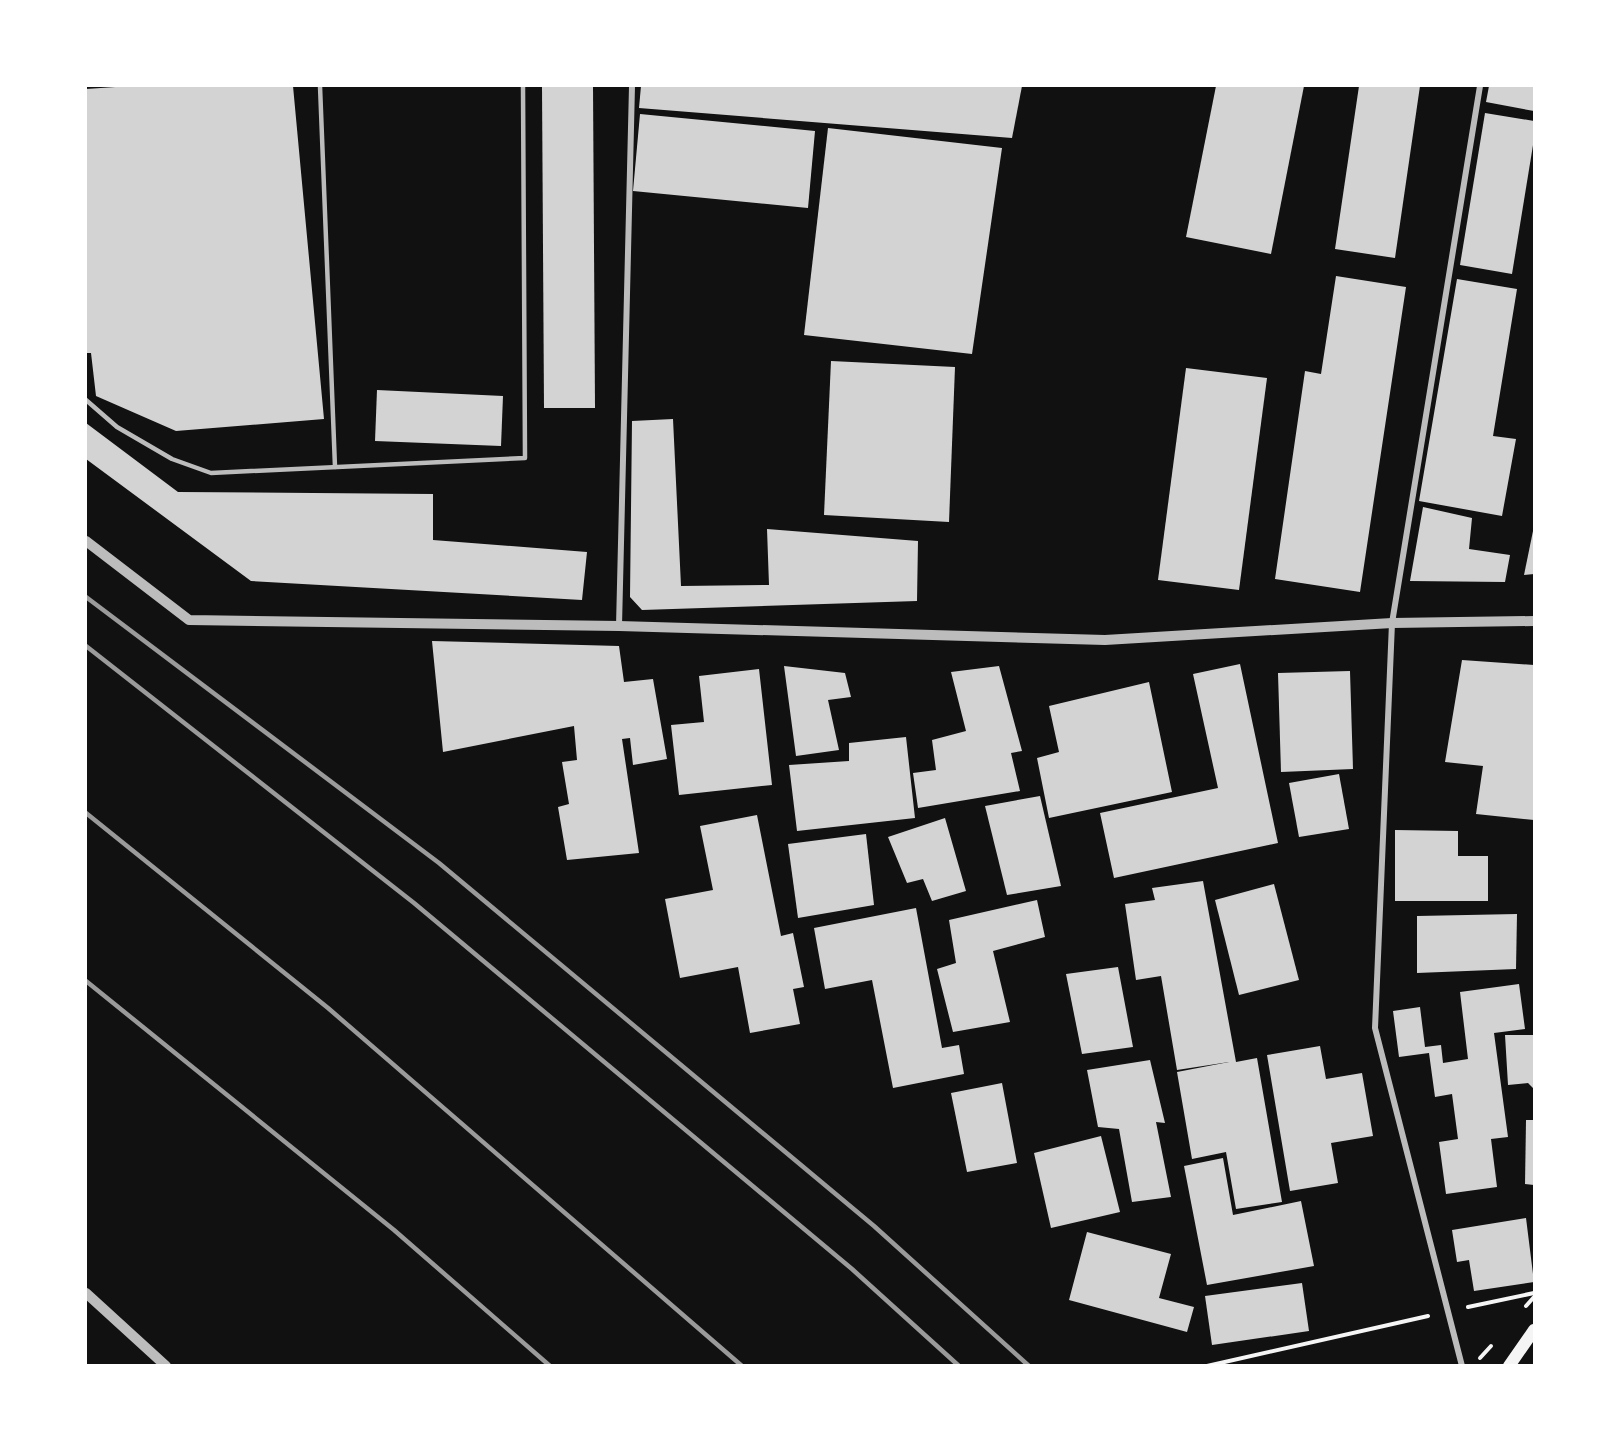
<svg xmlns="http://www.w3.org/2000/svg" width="1620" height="1451" font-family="Inter,sans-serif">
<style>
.building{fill:#d3d3d3}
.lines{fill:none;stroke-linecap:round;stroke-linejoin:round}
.path{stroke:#f5f5f5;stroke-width:4}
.service{stroke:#bcbcbc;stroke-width:4.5}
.minor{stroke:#bcbcbc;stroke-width:6}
.tertiary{stroke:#bcbcbc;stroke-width:10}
.secondary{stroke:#f5f5f5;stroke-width:12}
.rail{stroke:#9a9a9a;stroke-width:4.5}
</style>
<rect width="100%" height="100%" fill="#111"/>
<!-- building -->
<g class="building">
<path d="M130,86h163l31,333 -148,12 -80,-35 -5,-43h-5v-264z"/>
<path d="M542,86h51l2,322h-51z"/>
<path d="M641,86h381l-10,52 -373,-30z"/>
<path d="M1216,86h88l-33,168 -85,-17z"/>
<path d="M1359,86h61l-25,172 -60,-9z"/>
<path d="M1489,86h45v25l-48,-9z"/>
<path d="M1485,113l49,8v18l-22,135 -52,-9z"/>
<path d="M640,114l175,17 -7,77 -175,-17z"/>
<path d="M828,128l174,20 -30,206 -168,-19z"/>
<path d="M1336,276l70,11 -46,305 -85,-13 30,-208 16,3z"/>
<path d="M1457,279l60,10 -24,147 23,3 -14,77 -83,-15z"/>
<path d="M831,361l124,6 -6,155 -125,-7z"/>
<path d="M1186,368l81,10 -28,212 -81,-10z"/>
<path d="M377,390l126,6 -2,50 -126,-5z"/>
<path d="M673,419l8,167 88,-1 -2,-56 151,12 -1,60 -275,9 -12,-13 2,-176z"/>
<path d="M86,423l92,69 255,2v46l154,12 -5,48 -331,-19 -165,-122z"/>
<path d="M1423,507l49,11 -3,31 41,6 -5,27 -95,-1z"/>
<path d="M1533,531l1,43 -10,1z"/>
<path d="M432,641l187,5 5,36 29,-3 14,80 -34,6 -3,-27 -8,1 17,114 -72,7 -9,-53 11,-3 -7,-42 15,-2 -3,-34 -131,26z"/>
<path d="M1462,660l72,5v155l-58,-6 7,-48 -38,-4z"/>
<path d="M1240,664l38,179 -164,35 -14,-65 118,-25 -25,-114z"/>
<path d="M784,666l61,7 6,24 -23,3 11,50 -43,6z"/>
<path d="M999,666l23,85 -11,2 9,38 -102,17 -5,-35 23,-3 -4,-30 34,-9 -15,-59z"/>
<path d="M759,669l13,116 -93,10 -8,-70 33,-3 -5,-46z"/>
<path d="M1350,671l3,98 -72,3 -3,-99z"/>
<path d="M1149,682l23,110 -123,26 -12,-60 22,-6 -10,-46z"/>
<path d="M906,737l9,81 -118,13 -8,-66 60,-4v-18z"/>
<path d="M1339,774l10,55 -50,8 -10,-54z"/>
<path d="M1040,796l21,90 -54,9 -22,-89z"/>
<path d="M757,815l24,121 12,-3 11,54 -11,2 7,35 -50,9 -12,-66 -58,11 -15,-79 48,-9 -13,-64z"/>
<path d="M945,818l21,73 -34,10 -9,-22 -16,4 -19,-46z"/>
<path d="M1395,830l63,1v25h30v45h-93z"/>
<path d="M866,834l8,71 -76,13 -10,-74z"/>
<path d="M1203,881l33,181 21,-4 25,144 -46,7 -10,-57 -34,7 -15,-87 52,-10 -52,8 -16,-94 -25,4 -11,-76 30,-4 -3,-12z"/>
<path d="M1274,884l25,96 -60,15 -24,-95z"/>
<path d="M1037,900l8,37 -52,14 17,71 -57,10 -16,-63 19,-6 -7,-43z"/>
<path d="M916,908l26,140 17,-3 5,29 -71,14 -21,-108 -47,9 -11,-61z"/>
<path d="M1517,914l-1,55 -99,4v-57z"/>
<path d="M1118,967l15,80 -51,7 -16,-80z"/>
<path d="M1519,984l6,45 -31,4 14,104 -17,2 6,48 -51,7 -7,-52 19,-3 -6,-45 -17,3 -6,-44 -30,4 -6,-46 27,-4 5,40 16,-2 2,18 25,-4 -8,-67z"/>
<path d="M1505,1035h29v54l-6,-6 -20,2z"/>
<path d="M1320,1046l6,33 36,-6 11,63 -42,7 7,40 -48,8 -23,-136z"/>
<path d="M1150,1060l15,63 -9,-1 15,75 -39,5 -13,-73 -21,-2 -11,-57z"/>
<path d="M1002,1083l15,80 -50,9 -16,-79z"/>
<path d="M1526,1120h8v65l-9,-1z"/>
<path d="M1101,1136l19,76 -69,16 -17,-75z"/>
<path d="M1223,1158l10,57 68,-14 13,65 -107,19 -23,-119z"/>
<path d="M1526,1218l8,64 -60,9 -5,-31 -12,2 -5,-32z"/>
<path d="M1087,1232l84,22 -12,44 35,9 -7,25 -118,-32z"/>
<path d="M1302,1283l7,48 -97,14 -7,-49z"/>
</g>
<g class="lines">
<!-- path -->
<g class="path">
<path d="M1526,1306l8,-9"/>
<path d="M1468,1307l66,-14"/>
<path d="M1480,1358l11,-12"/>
<path d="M1207,1366l221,-50"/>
</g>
<!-- service -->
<g class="service">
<path d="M320,86l15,381"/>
<path d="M86,400l31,27 55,32 39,14 314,-15 -2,-372"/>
</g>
<!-- minor -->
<g class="minor">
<path d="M619,626l13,-540"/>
<path d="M1462,1366l-87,-338 17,-405 88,-537"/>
</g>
<!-- tertiary -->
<g class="tertiary">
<path d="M86,541l103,79 430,6 486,14 287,-17 142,-2"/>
<path d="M86,1293l80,73"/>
</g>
<!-- secondary -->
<path class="secondary" d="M1509,1366l25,-36"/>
<!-- rail -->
<g class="rail">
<path d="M86,597l353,266 435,363 155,140"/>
<path d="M86,646l328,257 438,366 107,97"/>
<path d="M86,813l242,195 414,358"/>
<path d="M86,981l308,249 156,136"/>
</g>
</g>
<!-- border -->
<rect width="1620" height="1451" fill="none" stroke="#ffffff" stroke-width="174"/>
</svg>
